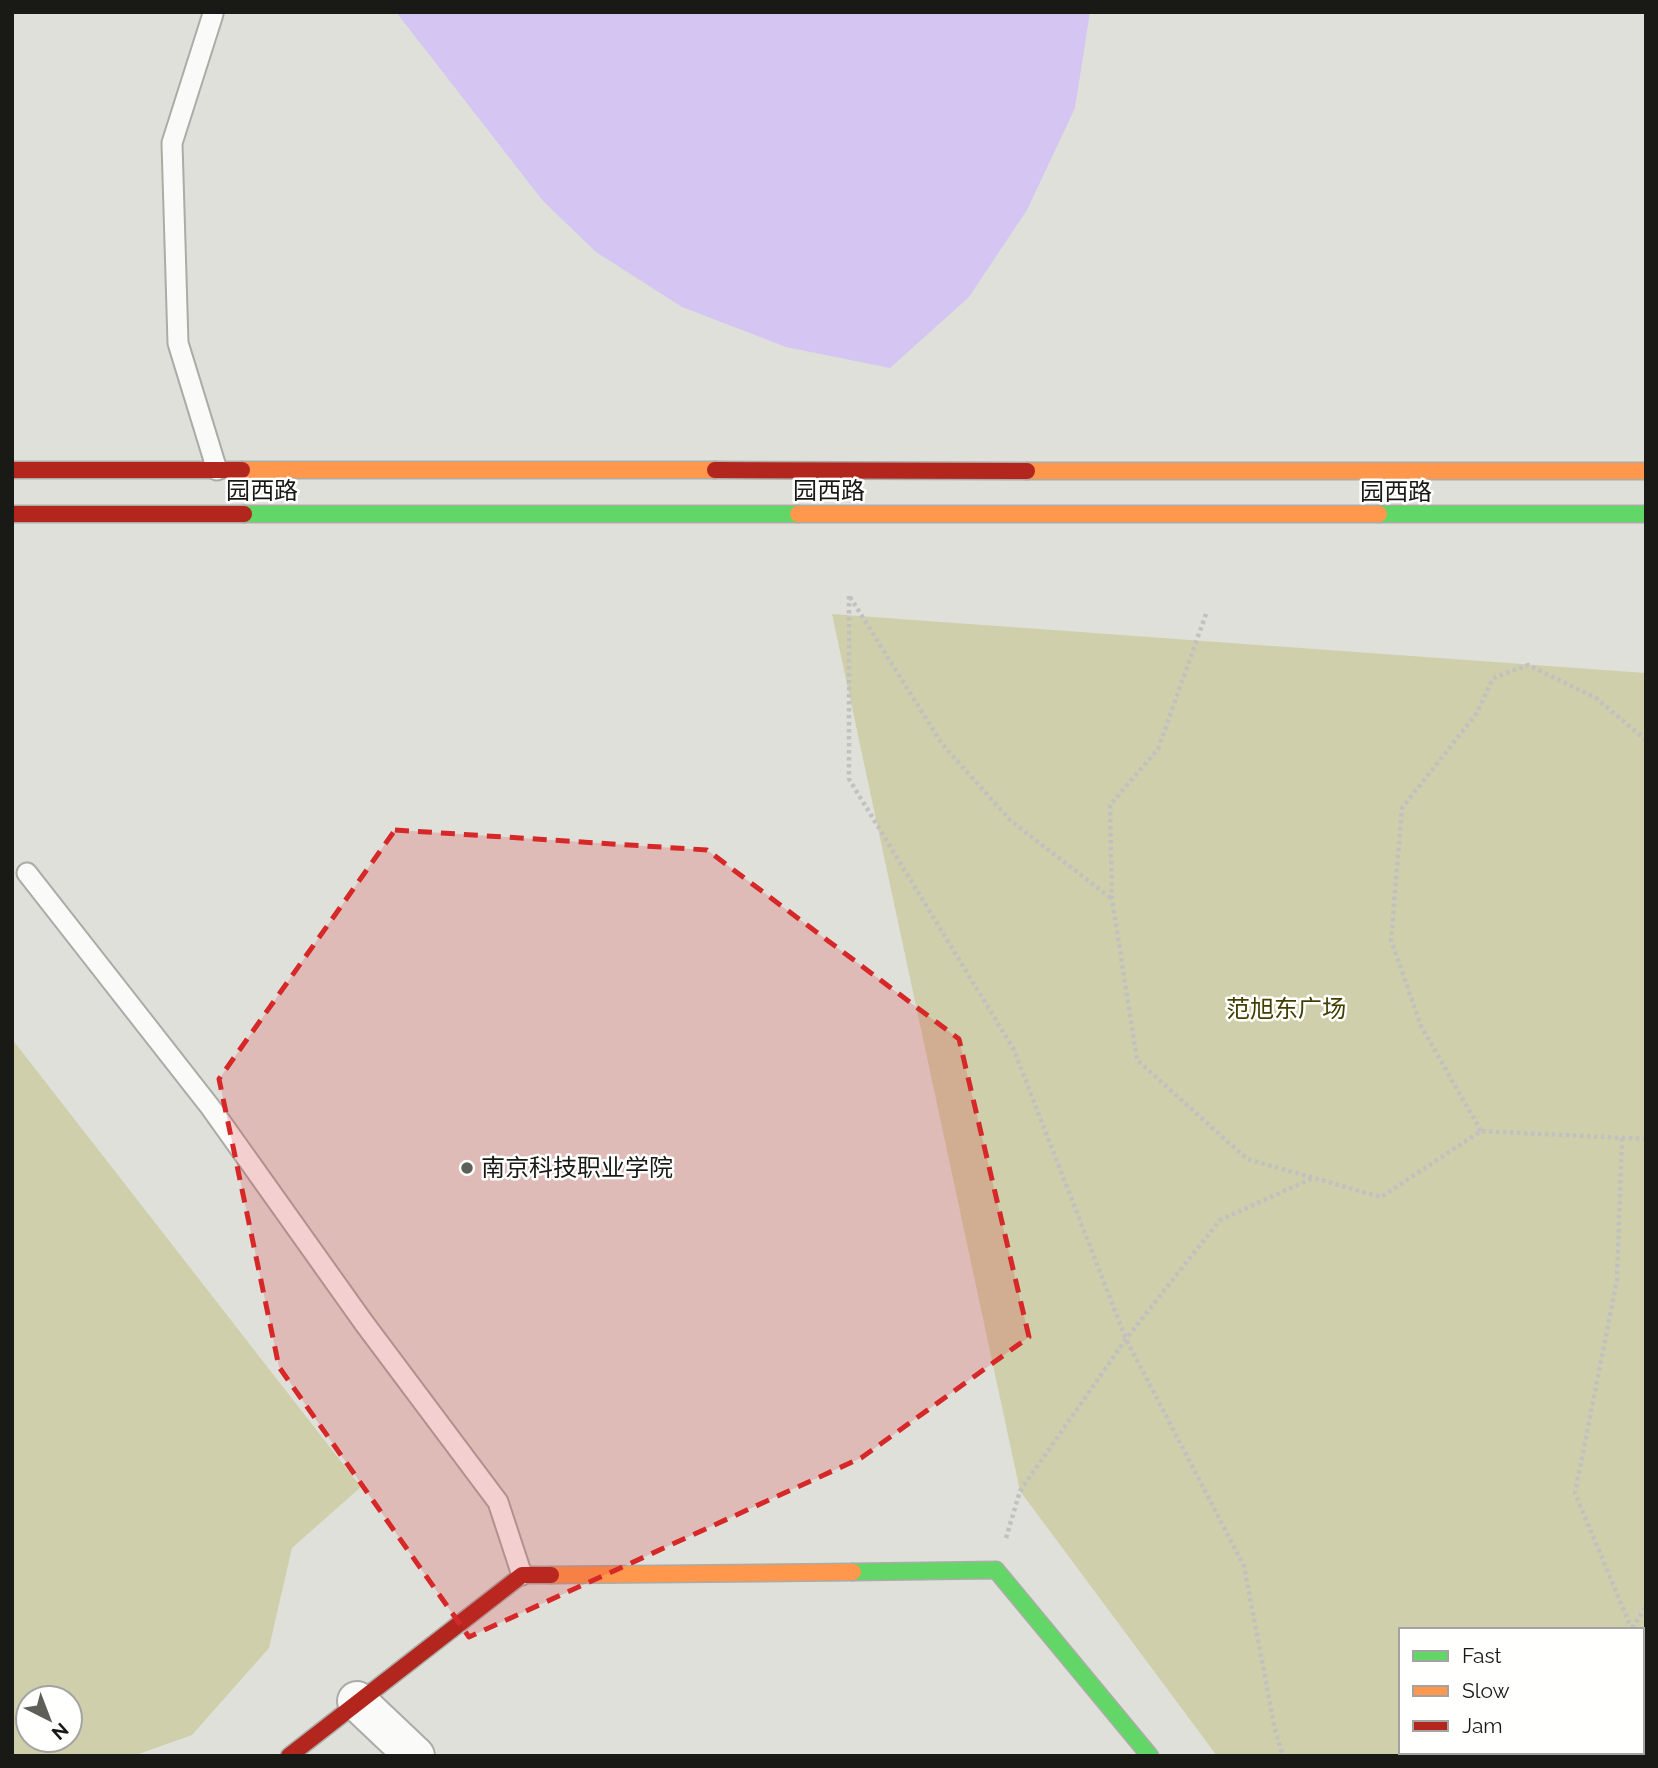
<svg xmlns="http://www.w3.org/2000/svg" width="1658" height="1768" font-family="Raleway,'Noto Sans SC',sans-serif">
<style>
.green{fill:#d0cfac;fill-rule:evenodd}
.water{fill:#d4c5f3}
.lines{fill:none;stroke-linecap:round;stroke-linejoin:round}
.lane-casing{stroke:#ababa7;stroke-width:23}
.street-casing{stroke:#ababa7;stroke-width:42}
.fast-casing{stroke:#ababa7;stroke-width:19}
.slow-casing{stroke:#ababa7;stroke-width:19}
.jam-casing{stroke:#ababa7;stroke-width:19}
.path{stroke:#c1c1bf;stroke-width:4.5;stroke-dasharray:3.5 3.5;stroke-linecap:butt}
.lane{stroke:#fafaf9;stroke-width:19}
.street{stroke:#fafaf9;stroke-width:38}
.fast{stroke:#63d668;stroke-width:16}
.slow{stroke:#ff974d;stroke-width:16}
.jam{stroke:#b3261e;stroke-width:16}
.marked{fill:#d62828;fill-opacity:0.2;stroke:#d62828;stroke-width:5;stroke-dasharray:14 9;stroke-linejoin:round}
.poi-dot{fill:#5f5f5a;stroke:#fffffe;stroke-width:2.5}
.labels{text-anchor:middle;stroke-width:5;stroke-linejoin:round;paint-order:stroke}
.street-label{font-size:24px;fill:#191915;stroke:#fffffe}
.park-label{font-size:24px;fill:#413e01;stroke:#fffffe}
.poi-label{font-size:24px;fill:#191915;stroke:#fffffe;text-anchor:start}
</style>
<rect width="100%" height="100%" fill="#e0e0da"/>
<!-- green -->
<g class="green">
<path d="M832,614l814,59v1083h-429l-197,-265zM1401,1630h241v122h-241z"/>
<path d="M12,1039l349,448 -69,61 -23,100 -77,87 -59,21h-121zM28,1698h42v42h-42z"/>
</g>
<!-- water -->
<path class="water" d="M396,12h694l-15,96 -48,102 -58,87 -79,71 -104,-21 -104,-40 -86,-55 -53,-51z"/>
<g class="lines">
<defs>
<g id="lane">
<path d="M213,14l-41,129 6,200 39,127"/>
<path d="M27,873l184,235 153,215 134,179 24,73"/>
</g>
<path id="street" d="M357,1701l58,55"/>
<g id="fast">
<path d="M244,514h554"/>
<path d="M1379,514h267"/>
<path d="M853,1572l143,-2 154,186"/>
</g>
<g id="slow">
<path d="M242,470h473"/>
<path d="M1027,471h619"/>
<path d="M798,514h581"/>
<path d="M551,1575l302,-3"/>
</g>
<g id="jam">
<path d="M12,470h230"/>
<path d="M715,470l312,1"/>
<path d="M12,514h232"/>
<path d="M289,1756l233,-181h29"/>
</g>
</defs>
<!-- lane casing -->
<use href="#lane" class="lane-casing"/>
<!-- street casing -->
<use href="#street" class="street-casing"/>
<!-- fast casing -->
<use href="#fast" class="fast-casing"/>
<!-- slow casing -->
<use href="#slow" class="slow-casing"/>
<!-- jam casing -->
<use href="#jam" class="jam-casing"/>
<!-- path -->
<g class="path">
<path d="M849,596v183l164,269 113,291 118,227 31,164 8,26"/>
<path d="M850,597l92,147 69,77 101,78"/>
<path d="M1206,614l-48,135 -48,56 2,94 25,161 110,99 134,38 100,-66 165,8"/>
<path d="M1481,1131l-60,-105 -30,-86 11,-132 75,-95 16,-35 35,-13 68,33 50,42"/>
<path d="M1622,1138l-5,142 -42,213 57,137"/>
<path d="M1006,1538l14,-47 106,-152 94,-119 93,-42"/>
<path d="M1632,1628l14,-21"/>
<path d="M1613,1756l1,-4"/>
</g>
<!-- lane -->
<use href="#lane" class="lane"/>
<!-- street -->
<use href="#street" class="street"/>
<!-- fast -->
<use href="#fast" class="fast"/>
<!-- slow -->
<use href="#slow" class="slow"/>
<!-- jam -->
<use href="#jam" class="jam"/>
</g>
<!-- marked area -->
<path class="marked" d="M395,830l312,20 252,189 70,298 -168,121 -392,179 -190,-270 -60,-288z"/>
<!-- markers -->
<circle class="poi-dot" cx="467" cy="1168" r="7"/>
<g class="labels">
<!-- street labels -->
<g class="street-label">
<text x="262" y="499">园西路</text>
<text x="829" y="499">园西路</text>
<text x="1396" y="500">园西路</text>
</g>
<!-- park labels -->
<g class="park-label">
<text x="1286" y="1017">范旭东广场</text>
</g>
<!-- poi labels -->
<g class="poi-label">
<text x="481" y="1176">南京科技职业学院</text>
</g>
</g>
<!-- border -->
<rect width="1658" height="1768" fill="none" stroke="#191915" stroke-width="28"/>
<!-- legend -->
<rect x="1399" y="1628" width="245" height="126" fill="#fffffe" stroke="#a3a3a1" stroke-width="2"/>
<rect x="1413" y="1651" width="35" height="10" fill="#63d668" stroke="#a3a3a1" stroke-width="2"/>
<text x="1462" y="1663" font-size="21" fill="#191915">Fast</text>
<rect x="1413" y="1686" width="35" height="10" fill="#ff974d" stroke="#a3a3a1" stroke-width="2"/>
<text x="1462" y="1698" font-size="21" fill="#191915">Slow</text>
<rect x="1413" y="1721" width="35" height="10" fill="#b3261e" stroke="#a3a3a1" stroke-width="2"/>
<text x="1462" y="1733" font-size="21" fill="#191915">Jam</text>
<!-- north arrow -->
<g transform="translate(49 1719) rotate(138)"><circle r="33" fill="#fffffe" stroke="#a3a3a1" stroke-width="2"/>
<path d="M0-5L12 26L0 18L-12 26Z" fill="#5f5f5a"/>
<text y="-10" font-size="19" font-weight="bold" text-anchor="middle" fill="#191915">N</text>
</g>
</svg>
